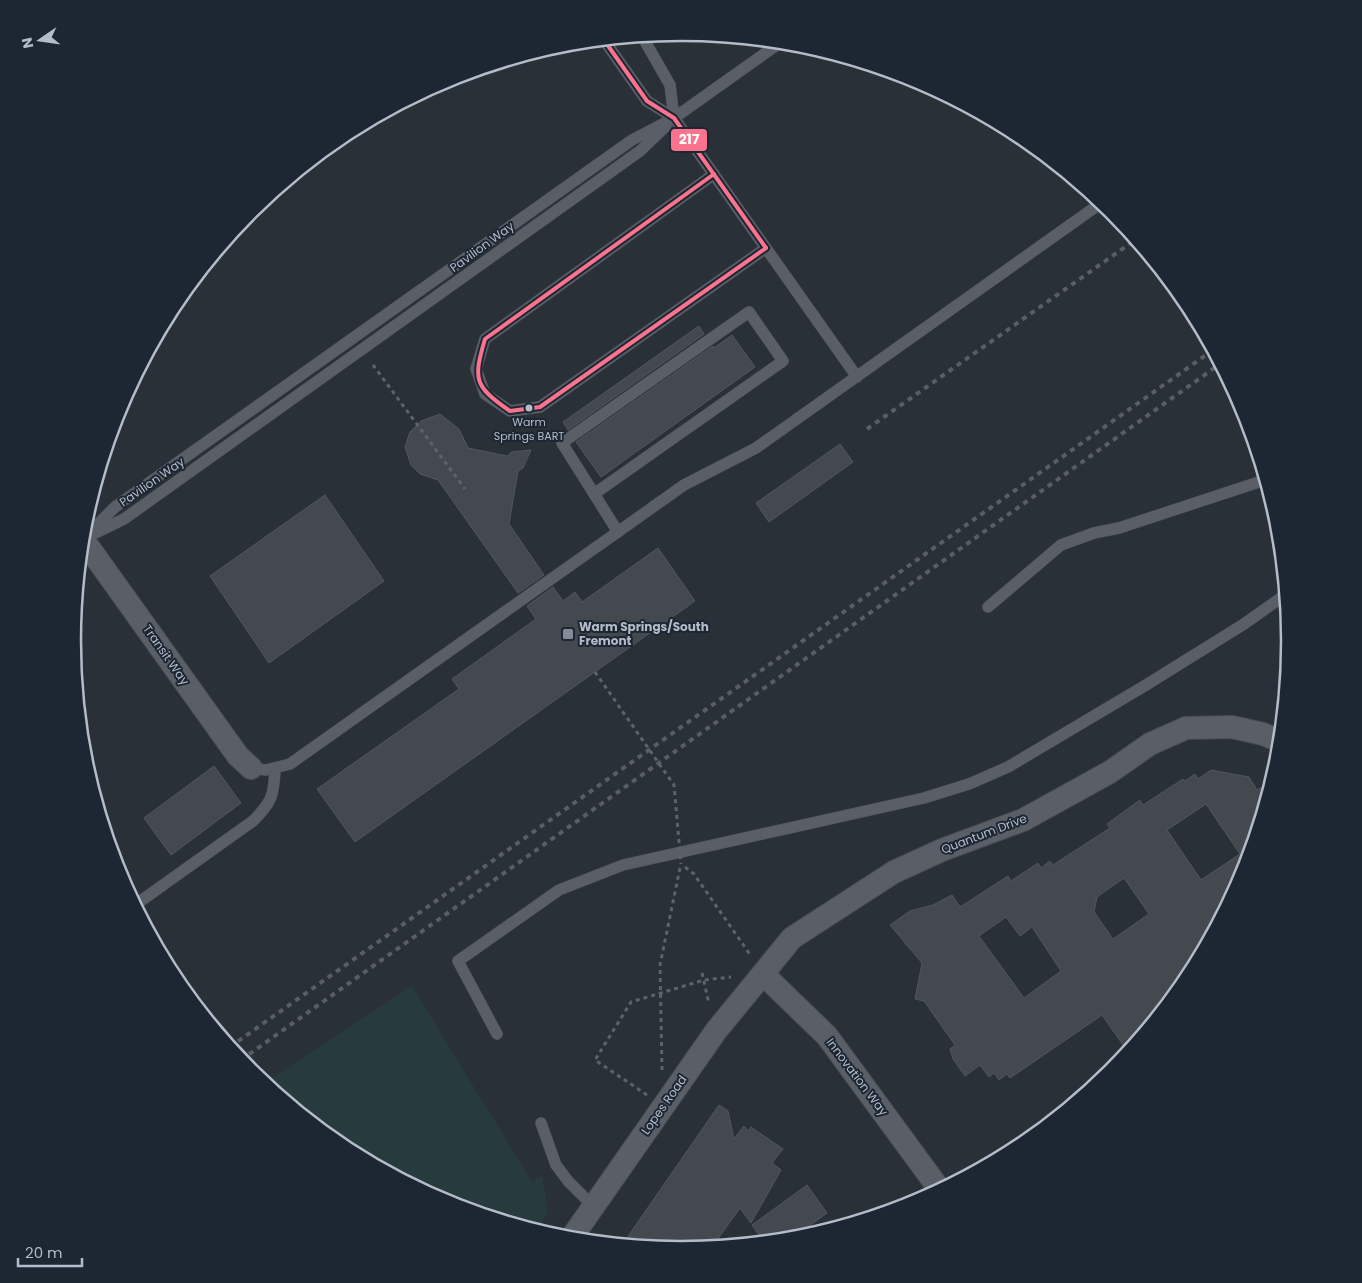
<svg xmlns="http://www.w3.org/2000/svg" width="1362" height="1283" font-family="Poppins,sans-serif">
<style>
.green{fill:#273a3e}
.building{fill:#444950;stroke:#52575f;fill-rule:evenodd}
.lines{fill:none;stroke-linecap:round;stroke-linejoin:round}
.service-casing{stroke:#484c53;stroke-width:12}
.minor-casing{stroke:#484c53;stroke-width:24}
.path{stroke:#5d636a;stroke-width:3;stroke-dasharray:4 4;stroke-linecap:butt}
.service{stroke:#5a5e66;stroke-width:11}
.minor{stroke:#5a5e66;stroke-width:22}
.rail{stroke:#595d64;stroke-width:4;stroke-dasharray:5 5;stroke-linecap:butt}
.path-bridge{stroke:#5d636a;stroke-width:3;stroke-dasharray:4 4;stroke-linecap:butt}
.bus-1-casing{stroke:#1d2633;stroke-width:8}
.bus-1{stroke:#fc738d;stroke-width:4}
.bus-dot{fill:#b4bcc9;stroke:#1d2633;stroke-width:2}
.poi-dot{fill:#848b96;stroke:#1d2633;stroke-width:2}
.labels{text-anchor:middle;stroke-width:4;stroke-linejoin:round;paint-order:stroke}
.bus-label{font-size:11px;fill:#b4bcc9;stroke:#1d2633}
.street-label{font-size:12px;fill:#b4bcc9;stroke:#1d2633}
.poi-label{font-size:12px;font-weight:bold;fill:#b4bcc9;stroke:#1d2633;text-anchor:start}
.rim{fill:none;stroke:#b4bcc9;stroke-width:2.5}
.line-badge{stroke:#1d2633;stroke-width:2}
.badge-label{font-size:14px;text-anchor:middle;font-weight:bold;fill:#fff}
</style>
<rect width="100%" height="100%" fill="#2a3038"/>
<!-- green -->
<path class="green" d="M412,986l120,196 10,-6 6,36 -12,19 -88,-27 -106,-56 -78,-65z"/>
<!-- building -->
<g class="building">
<path d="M699,326l5,8 -136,96 -5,-8z"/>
<path d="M732,335l23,32 -154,110 -25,-35 137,-96 1,2z"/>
<path d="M440,414l19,15 9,19 39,8 5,-4 19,-2 -8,18 -5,3 -9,53 35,51 -26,18 -80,-113 -18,-6 -9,-9 -6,-18 5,-15 11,-11z"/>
<path d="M840,444l13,18 -84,60 -13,-19z"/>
<path d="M325,495l59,86 -115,82 -59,-87z"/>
<path d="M658,548l37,53 -340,241 -38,-53 142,-100 -7,-10 84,-60 -9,-13 26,-19 10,14 12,-9 7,10z"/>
<path d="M214,766l27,37 -70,52 -27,-37z"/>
<path d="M1211,770l38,7 8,13 15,-9 -28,94 -57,105 -59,72 -26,-37 -92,63 -3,-4 -8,6 -5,-7 -5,4 -9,-12 -15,11 -12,-17 -3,-10 5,-4 -31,-44 -9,-2 7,-36 -32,-38 20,-14 23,-6 19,-10 8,12 48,-31 3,5 27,-18 3,5 9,-7 3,4 57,-37 -3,-4 33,-24 3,5 40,-26 2,2 10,-7 3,5zM1206,804l34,50 -39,26 -34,-50zM1124,878l25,36 -36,25 -19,-27 3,-15zM1006,917l14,19 12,-9 29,44 -37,27 -45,-62z"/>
<path d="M719,1105l9,6 6,28 10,-13 4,5 3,-4 32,22 -11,14 9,7 -30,53 -11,-15 -28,39 -31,3 -59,-5z"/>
<path d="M807,1185l20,28 -37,27 -26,2 -12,-17z"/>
</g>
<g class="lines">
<defs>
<g id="service">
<path d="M642,36l28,49 4,33"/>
<path d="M604,40l43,61 27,17 183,259"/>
<path d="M851,60l1,1"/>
<path d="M714,174l-229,165 -9,30 9,25 25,17 30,-4 226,-159"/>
<path d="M594,494l189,-133 -34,-49 -187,131 56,89"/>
<path d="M91,535l33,-16 516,-368 26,-25"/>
<path d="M83,539l32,-32 517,-367 42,-22 107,-76"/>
<path d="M988,607l73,-62 33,-12 25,-5 146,-48"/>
<path d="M251,768l15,2 24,-6 394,-279 72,-37 345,-245"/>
<path d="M135,905l118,-84c19,-19 21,-26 22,-52"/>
<path d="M497,1034l-39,-73 101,-71 64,-25 301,-67 45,-14 39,-17 138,-82 98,-61 41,-29"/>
<path d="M541,1123l15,42 12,16 25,25"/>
</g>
<g id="minor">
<path d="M82,538l156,218 13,12"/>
<path d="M763,974l64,62 113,154"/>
<path d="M570,1240l146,-209 76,-93 102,-66 48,-22 81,-30 87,-48 40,-28 36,-16 46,-1 31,7 17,7"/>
</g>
</defs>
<!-- service casing -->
<use href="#service" class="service-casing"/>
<!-- minor casing -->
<use href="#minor" class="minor-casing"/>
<!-- path -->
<g class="path">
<path d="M373,365l92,124"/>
<path d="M685,867l9,7 57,82"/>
<path d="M702,973l7,31"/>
<path d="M662,1070l-2,-105 20,-97"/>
<path d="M647,1095l-52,-35 36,-58 73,-22 27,-3"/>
</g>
<!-- service -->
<use href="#service" class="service"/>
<!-- minor -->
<use href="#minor" class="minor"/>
<!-- rail -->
<g class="rail">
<path d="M867,429l268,-189"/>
<path d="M230,1047l983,-697"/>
<path d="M241,1060l979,-696"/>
</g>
<!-- path-bridge -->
<path class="path-bridge" d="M595,672l79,113 7,79"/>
<defs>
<g id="bus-1">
<path d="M604,40l43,61 27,17 92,130"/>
<path d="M714,174l-229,165c-12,41 -11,47 25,72l30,-4 226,-159"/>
</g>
</defs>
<!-- bus-1 casing -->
<use href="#bus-1" class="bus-1-casing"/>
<!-- bus-1 -->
<use href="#bus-1" class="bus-1"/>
</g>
<!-- markers -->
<circle class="bus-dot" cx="529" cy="408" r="4.5"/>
<rect class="poi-dot" x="562" y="628" width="12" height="12" rx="2.5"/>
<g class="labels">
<!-- bus labels -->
<g class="bus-label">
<text x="529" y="426">Warm<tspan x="529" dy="14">Springs BART</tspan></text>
</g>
<!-- street labels -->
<g class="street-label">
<text transform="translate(482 247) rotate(-36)" y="4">Pavilion Way</text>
<text transform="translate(152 482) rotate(-35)" y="4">Pavilion Way</text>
<text transform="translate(166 655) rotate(55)" y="4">Transit Way</text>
<text transform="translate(984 834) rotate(-21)" y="4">Quantum Drive</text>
<text transform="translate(857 1077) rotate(53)" y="4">Innovation Way</text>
<text transform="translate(664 1105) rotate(-55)" y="4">Lopes Road</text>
</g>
<!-- poi labels -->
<g class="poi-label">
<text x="579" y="631">Warm Springs/South<tspan x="579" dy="14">Fremont</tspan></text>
</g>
</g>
<!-- crop -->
<path d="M0 0H1362V1283H0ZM81 641a600 600 0 1 1 1200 0a600 600 0 1 1-1200 0Z" fill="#1d2633" fill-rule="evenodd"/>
<path class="rim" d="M81 641a600 600 0 1 1 1200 0a600 600 0 1 1-1200 0Z"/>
<rect class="line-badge" x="670" y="128" width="38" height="24" rx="5" fill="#fc738d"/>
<g class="badge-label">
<text x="689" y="144">217</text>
</g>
<!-- north arrow -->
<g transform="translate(40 40) rotate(257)" stroke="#1d2633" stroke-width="4" paint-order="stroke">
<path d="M0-4L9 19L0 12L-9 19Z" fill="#b4bcc9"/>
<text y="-8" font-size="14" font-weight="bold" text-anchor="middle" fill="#b4bcc9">N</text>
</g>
<!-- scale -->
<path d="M18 1258v8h64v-8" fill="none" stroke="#b4bcc9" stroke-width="2.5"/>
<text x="25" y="1258" font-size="15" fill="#b4bcc9" stroke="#1d2633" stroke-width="4" paint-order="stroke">20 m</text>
</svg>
